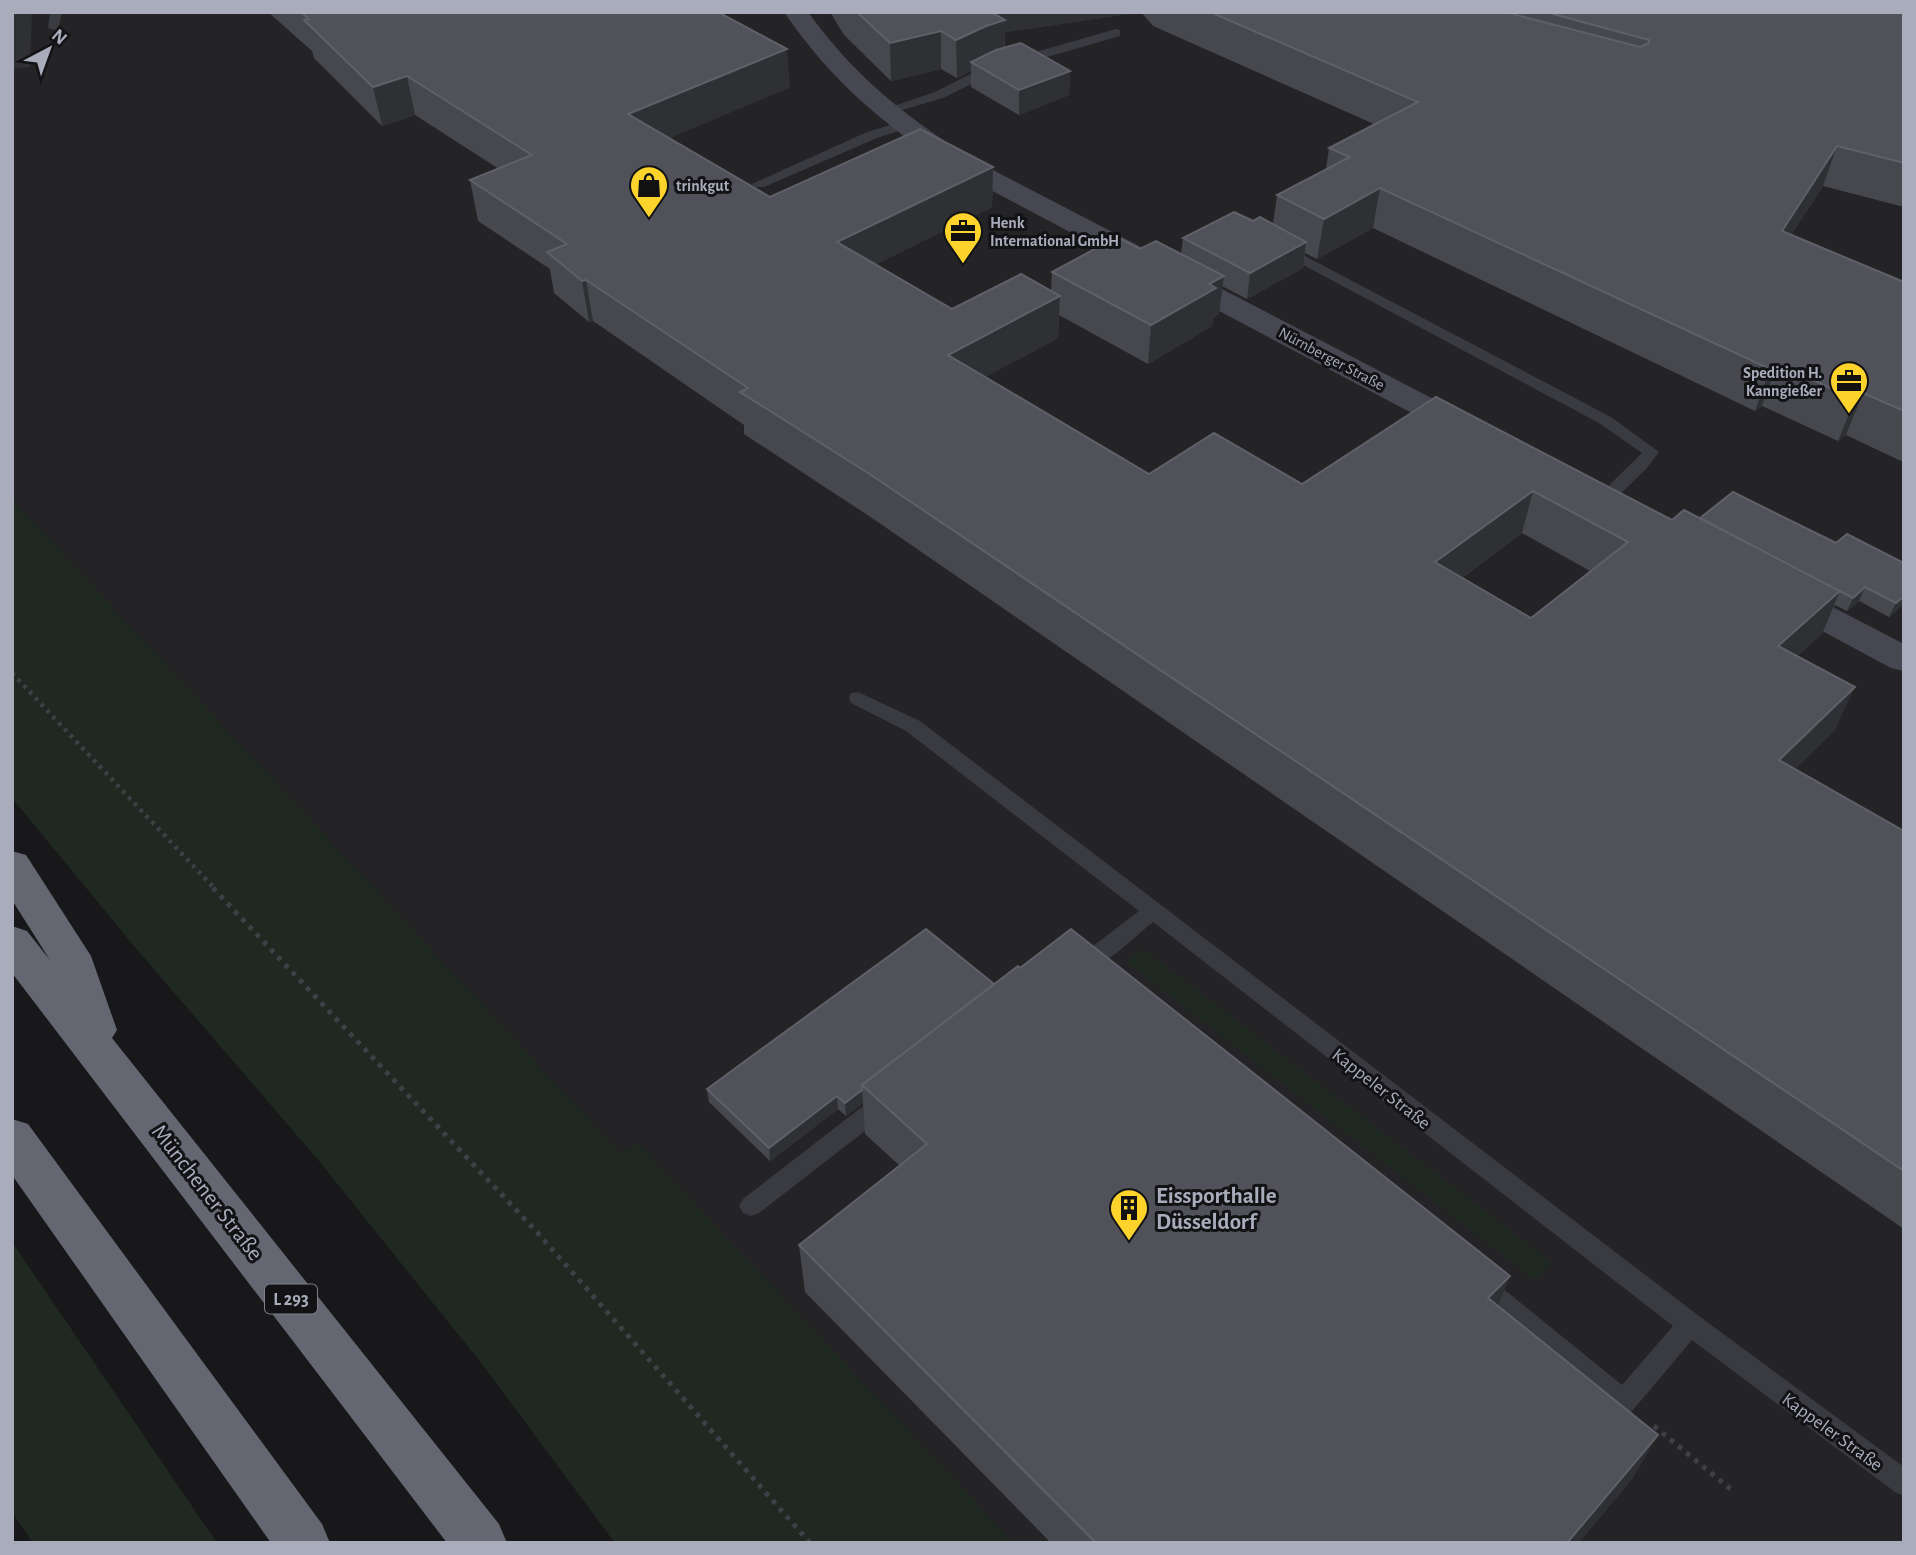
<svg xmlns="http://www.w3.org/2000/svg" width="1916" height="1555" font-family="'Alegreya Sans',sans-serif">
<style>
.built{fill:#242427}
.green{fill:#1f2922}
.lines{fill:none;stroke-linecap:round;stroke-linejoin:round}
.path-far1{stroke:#3e4046;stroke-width:4.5;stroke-dasharray:3.5 5;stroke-linecap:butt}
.path{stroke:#3e4046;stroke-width:5;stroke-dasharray:4.5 6;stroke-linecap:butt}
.lane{fill:#3a3b41;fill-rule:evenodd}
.secondary{fill:#464750;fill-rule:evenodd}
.highway{fill:#646671;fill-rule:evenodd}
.wall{fill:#46484d;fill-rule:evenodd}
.shaded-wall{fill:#2f3034}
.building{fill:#515259;stroke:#5f6068;stroke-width:2;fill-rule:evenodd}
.labels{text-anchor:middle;stroke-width:6;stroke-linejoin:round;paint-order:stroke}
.far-poi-label{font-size:16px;font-weight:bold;fill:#a9acbb;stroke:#131315;text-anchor:start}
.far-street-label{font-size:16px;fill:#a9acbb;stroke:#131315}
.shield{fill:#131315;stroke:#7c7e89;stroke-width:2}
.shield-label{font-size:18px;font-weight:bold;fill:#a9acbb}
.street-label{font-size:19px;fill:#a9acbb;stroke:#131315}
.near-street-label{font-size:23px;fill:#a9acbb;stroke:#131315}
.near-poi-label{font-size:23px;font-weight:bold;fill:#a9acbb;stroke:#131315;text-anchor:start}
</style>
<rect width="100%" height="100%" fill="#18181a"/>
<!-- built -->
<g class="built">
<path d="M12,12h775l16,26 28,33 52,49 71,47 950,501v875h-890l-377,-399 -16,10 -609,-655z"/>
<path d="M803,12h974l-149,179 213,-179h63v635l-935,-484 -70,-47z"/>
</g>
<!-- green -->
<g class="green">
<path d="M12,499l609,655 16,-11 377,400h-399l-133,-179 -163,-203 -185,-215 -122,-148z"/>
<path d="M1143,949l408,313 -16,18 -408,-318z"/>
<path d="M12,1242l4,6 201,295h-184l-21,-31z"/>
</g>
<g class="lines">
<!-- path-far1 -->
<path class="path-far1" d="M12,673l203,216"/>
<!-- path -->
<g class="path">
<path d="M213,888l323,343 274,312"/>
<path d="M1654,1426l80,66"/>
</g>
<!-- lane -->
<g class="lane">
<path d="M50,12h12l-4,19 -10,-3z"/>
<path d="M1116,29l4,1v6l-125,36 -52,26 -58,17 -6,-4 56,-19 52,-26z"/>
<path d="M903,121l5,1v6l-31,10 -113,49h-10l-2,-3 115,-52z"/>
<path d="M1282,244l329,173 48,35 -13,17 -37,36h-12l-2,-4 2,-4 45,-44 -43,-30 -322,-172 -2,-3z"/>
<path d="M858,692l62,29 779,595 205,151v29l-9,-4 -203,-152 -59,70 -9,4 -9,-4 -143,-116 -3,-8 3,-8 9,-3 9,3 132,107 51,-59 -520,-404c-19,15 -59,57 -82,49l-4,-6 4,-6 9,-3 59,-45 -233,-180 -55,-28 -2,-5 2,-5z"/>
<path d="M884,1094l8,2 3,7 -3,7 -133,103 -8,3 -8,-3 -4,-7 4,-7 133,-103z"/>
</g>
<!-- secondary -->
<g class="secondary">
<path d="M784,12h24c49,67 94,101 162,146l471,245 38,20 5,7 -5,7 -11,3 -11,-3 -506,-268c-70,-47 -118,-86 -167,-157z"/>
<path d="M1782,584l12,3 110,57v27l-13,-3 -121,-65 -5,-8 5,-8z"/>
</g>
<!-- highway -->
<g class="highway">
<path d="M12,851l14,4 65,101 26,74 -5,8 387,486 8,19h-60l-435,-570v-47l15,5 23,29 -38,-60z"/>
<path d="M12,1119l16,5 294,400 8,19h-59l-259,-368z"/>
</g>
</g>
<!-- wall -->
<g class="wall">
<path d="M268,12h452h-2l72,75 -121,51 101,59 223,-30 -1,40 -116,57 76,45 99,-18 1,-19 88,-23 41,5 2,-16 70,-17 20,3 4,-29 49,-26 3,-21 45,-24 -221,-98 -12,-14h763v195l-81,-21 -32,49 113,47v176l-3,3 -55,-26 -8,6 -76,-35 -7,5 -382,-183 -56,31 -12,-6 -2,15 -56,31 -25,-13 -3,28 -6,4 -1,8 -64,38 -89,-49 -1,23 -73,39 164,97 153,10 134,-87 236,123 28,-1 204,85 -15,13 -30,-16 -12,10 -12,-6 -13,29 -25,22 38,74 -40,39 109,62v398l-1032,-711 -128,-84v-9l-151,-104 -4,1 -35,-29 -4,-24 -72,-48 -8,-41 29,-11 -84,-54 -33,11 -68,-68 -2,-7zM1522,533l68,38 -59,47 -69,-40z"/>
<path d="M830,12h311l-136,20v16l65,23 -1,24 -50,20 -48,-28v-16l-14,7 -16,-9 -50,12 -47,-46z"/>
<path d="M994,984l516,292 -13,30 136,172 -55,65h-527l-246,-251 -6,-47 101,-79 -35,-32 -2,-31 -17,13 -8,-7 -68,52 -61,-59 -2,-13z"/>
</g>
<!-- shaded-wall -->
<g class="shaded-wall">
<path d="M14,12h18l-2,55 -17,2 -1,16v-63z"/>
<path d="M968,12h173l-136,20 -1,26 -33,4v9l-14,7 -1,-38z"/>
<path d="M941,31v38l-50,12 -1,-38z"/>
<path d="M787,49l3,38 -157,67 -5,-40z"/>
<path d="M1070,71l-1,24 -50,20v-25z"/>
<path d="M407,76l8,39 -33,11 -9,-39z"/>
<path d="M1837,146l-14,40 -55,85 14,-40z"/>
<path d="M993,167l-1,40 -153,76 -2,-41z"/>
<path d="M1380,188l-7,40 -56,31 7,-40z"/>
<path d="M1306,242l-3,26 -56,31 3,-26z"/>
<path d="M1224,276l-5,38 -6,4 -1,8 -64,38 3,-39 58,-41z"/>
<path d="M586,280l7,41 -4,1 -7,-41z"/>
<path d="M1060,296l-2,42 -110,59v-42z"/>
<path d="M1777,364l-15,42 -7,5 15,-42z"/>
<path d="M1863,393l-17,42 -8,6 17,-42z"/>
<path d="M1533,491l-11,42 -97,72 10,-43z"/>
<path d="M1865,587l-6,14 -12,10 6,-13z"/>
<path d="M1840,591l-18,43 -62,55 18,-43z"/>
<path d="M1904,596v8l-15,13 7,-14z"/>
<path d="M1855,687l-20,43 -75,73 19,-43z"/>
<path d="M862,1090l1,13 -17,13 -1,-13z"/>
<path d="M837,1096l1,13 -68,52 -1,-13z"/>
<path d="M1510,1276l-19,46 -3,-24z"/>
<path d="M1658,1435l-25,43 -55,65h-11z"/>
</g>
<!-- building -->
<g class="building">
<path d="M301,12h417l69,37 -159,65 142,83 150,-68 73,38 -156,75 115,67 69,-35 39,22 -112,59 201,119 65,-41 88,51 134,-87 236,123 12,-10 156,81 -62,55 77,41 -76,73 125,71v340l-1033,-696 -131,-83 8,-4 -162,-108 -4,1 -35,-29 20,-8 -97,-64 62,-25 -125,-79 -34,11 -69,-67 5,-1zM1533,491l95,51 -97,76 -96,-56z"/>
<path d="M857,12h134l14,8 -19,6 -30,14 -15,-9 -51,12z"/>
<path d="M1210,12h295l135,35 9,-4v-3l-103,-28h358v151l-67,-17 -55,85 122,51v129l-41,-18 -8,6 -78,-35 -7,5 -390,-181 -56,31 -47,-24 73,-38 -21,-9 89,-46z"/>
<path d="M1021,43l49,28 -51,19 -48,-28 25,-12z"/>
<path d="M1234,212l19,9 7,-4 46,25 -56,31 -67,-35z"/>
<path d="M1117,237l23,12 16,-8 68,35 -15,8 7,4 -65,37 -99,-53z"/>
<path d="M1733,492l103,51 11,-9 57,29v33l-8,7 -31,-16 -12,11 -153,-80z"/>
<path d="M926,929l68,55 -132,101v5l-17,13 -8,-7 -68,52 -62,-59z"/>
<path d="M1071,929l439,347 -22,22 170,137 -91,108h-471l-297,-298 128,-101 -65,-59 156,-119 2,2z"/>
</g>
<!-- icons -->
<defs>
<symbol id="shop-pin" viewBox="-11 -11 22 30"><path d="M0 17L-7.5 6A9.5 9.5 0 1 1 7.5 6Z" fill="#fed42c" stroke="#131315"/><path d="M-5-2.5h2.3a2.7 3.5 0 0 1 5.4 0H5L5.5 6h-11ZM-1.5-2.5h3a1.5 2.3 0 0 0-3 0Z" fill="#111"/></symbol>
<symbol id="office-pin" viewBox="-11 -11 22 30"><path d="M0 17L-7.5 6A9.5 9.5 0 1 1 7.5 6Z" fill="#fed42c" stroke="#131315"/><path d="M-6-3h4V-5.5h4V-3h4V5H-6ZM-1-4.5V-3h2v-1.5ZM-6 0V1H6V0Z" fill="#111"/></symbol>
<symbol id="building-pin" viewBox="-11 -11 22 30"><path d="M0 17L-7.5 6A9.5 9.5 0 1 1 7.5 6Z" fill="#fed42c" stroke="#131315"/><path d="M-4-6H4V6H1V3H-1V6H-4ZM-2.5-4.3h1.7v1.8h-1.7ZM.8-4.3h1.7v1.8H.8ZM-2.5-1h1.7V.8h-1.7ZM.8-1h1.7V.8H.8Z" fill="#111"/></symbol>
</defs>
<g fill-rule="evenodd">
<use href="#shop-pin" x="627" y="163" width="44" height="60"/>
<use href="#office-pin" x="941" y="209" width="44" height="60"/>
<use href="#office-pin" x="1827" y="359" width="44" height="60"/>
<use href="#building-pin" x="1107" y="1186" width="44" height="60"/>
</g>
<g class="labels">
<!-- far-poi labels -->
<g class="far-poi-label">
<text x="676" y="191">trinkgut</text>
<text x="990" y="228">Henk<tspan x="990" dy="18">International GmbH</tspan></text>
<text x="1822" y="378" text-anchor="end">Spedition H.<tspan x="1822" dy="18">Kanngießer</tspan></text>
</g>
<!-- far-street labels -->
<g class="far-street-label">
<text transform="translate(1332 358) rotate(28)" y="6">Nürnberger Straße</text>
</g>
<!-- shield labels -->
<rect class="shield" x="265" y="1284.5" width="52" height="29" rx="5"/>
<g class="shield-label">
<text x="291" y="1305">L 293</text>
</g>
<!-- street labels -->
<g class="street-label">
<text transform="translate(1382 1088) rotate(38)" y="7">Kappeler Straße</text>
<text transform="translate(1833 1431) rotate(36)" y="7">Kappeler Straße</text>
</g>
<!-- near-street labels -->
<g class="near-street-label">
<text transform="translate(208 1192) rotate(52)" y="8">Münchener Straße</text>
</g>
<!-- near-poi labels -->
<g class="near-poi-label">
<text x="1156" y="1203">Eissporthalle<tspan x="1156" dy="26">Düsseldorf</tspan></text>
</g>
</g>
<!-- border -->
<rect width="1916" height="1555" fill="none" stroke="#a9acbb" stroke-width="28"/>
<!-- north arrow -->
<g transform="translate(49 49) rotate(41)" stroke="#131315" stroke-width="5" paint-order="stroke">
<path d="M0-5L12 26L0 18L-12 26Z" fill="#a9acbb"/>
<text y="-10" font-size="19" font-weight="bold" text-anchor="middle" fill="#a9acbb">N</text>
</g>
</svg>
